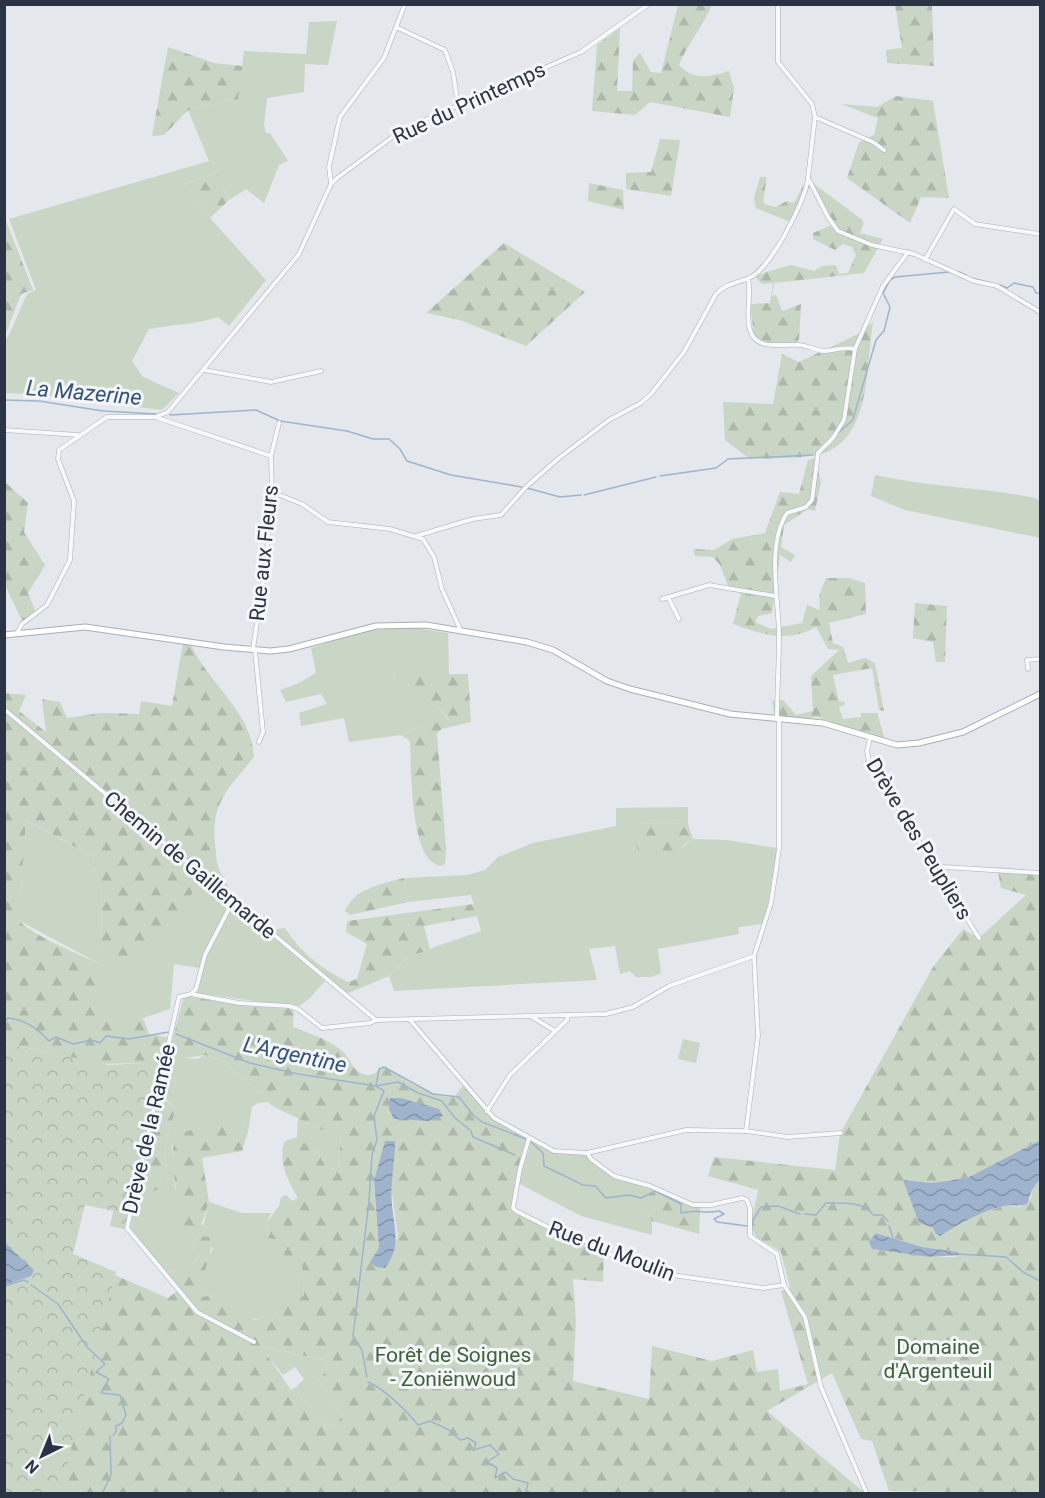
<svg xmlns="http://www.w3.org/2000/svg" width="1045" height="1498" font-family="Roboto,sans-serif">
<style>
.grass{fill:#c9d6c5}
.forest{fill:url(#forest-firs);fill-rule:evenodd}
.park{fill:url(#park-crowns)}
.water{fill:url(#water-waves)}
.lines{fill:none;stroke-linecap:round;stroke-linejoin:round}
.stream{stroke:#9fb4cc;stroke-width:1.5}
.street-casing{stroke:#a9aeb7;stroke-width:5}
.secondary-casing{stroke:#a9aeb7;stroke-width:7}
.street{stroke:#f7f8fa;stroke-width:4}
.secondary{stroke:#fff;stroke-width:5}
.labels{text-anchor:middle;stroke-width:6;stroke-linejoin:round;paint-order:stroke}
.street-label{font-size:21px;fill:#2b3445;stroke:#f4f6f9}
.park-label{font-size:21px;fill:#3f6138;stroke:#f4f6f9}
.water-label{font-size:22px;font-style:italic;fill:#34527a;stroke:#f4f6f9}
</style>
<defs>
<pattern id="forest-firs" width="22" height="20" patternUnits="userSpaceOnUse" patternTransform="scale(1.5)"><rect width="22" height="20" fill="#c9d6c5"/><path d="M5 1l3.5 6h-7zM16 11l3.5 6h-7z" fill="#adb8ab"/></pattern>
<pattern id="park-crowns" width="20" height="18" patternUnits="userSpaceOnUse" patternTransform="scale(1.5)"><rect width="20" height="18" fill="#c9d6c5"/><path d="M2 6a3 3 0 1 1 6 0M12 15a3 3 0 1 1 6 0" fill="none" stroke="#adb8ab"/></pattern>
<pattern id="water-waves" width="16" height="10" patternUnits="userSpaceOnUse" patternTransform="scale(1.5)"><rect width="16" height="10" fill="#9fb4cc"/><path d="M0 5q4-4 8 0t8 0" fill="none" stroke="#8293a7"/></pattern>
</defs>
<rect width="100%" height="100%" fill="#e4e7ec"/>
<!-- grass -->
<g class="grass">
<path d="M337,21l-9,44 -23,-1 -1,28 -37,6 -3,27 2,8h4l18,28 -9,4 -15,38 -18,-14 -17,11 -12,-28 -32,12 25,34 56,62 -37,46 -11,-9c-23,8 -45,7 -69,12l-17,32 11,16 36,16 -17,17 -127,-16 -30,-1v-53l4,-5 18,-41 9,-4 -27,-71 200,-58 -21,-51 50,-11 6,-48 62,3 3,-32z"/>
<path d="M875,475c53,12 107,12 160,23l5,3v37l-135,-28 -34,-14z"/>
<path d="M408,627l40,6 1,41 -55,1 1,5 32,29 11,-2 11,14 -29,6 -19,8 -52,7 -5,-24 -43,8 -2,-13 28,-9 -6,-10 -35,8 -6,-12 17,-6 19,-11 -5,-25 52,-17z"/>
<path d="M688,807v17l-51,-1 46,24 10,-8 33,1 51,8 -4,35 -10,41 -25,3 1,7 -81,15 3,24 -9,4h-16l-6,-6 -10,3 -5,-28 -26,3 8,31 -203,11 -5,-15 20,-20 72,-25 -10,-36 -63,7 -4,-24 64,-3 17,-5 13,-13 35,-14 83,-17v-18z"/>
<path d="M25,820l67,36 10,38 -1,54 21,21c36,-22 52,-47 74,-83l33,20 -30,62 -25,-4 -4,45 -32,11 -45,-7 7,-49 -84,-45 -6,-7 11,-24z"/>
<path d="M233,903l92,78 -15,17 -12,9 -101,-14 5,-27z"/>
<path d="M683,1039l17,4 -4,20 -18,-4z"/>
<path d="M172,1041l13,17 12,1 8,-4 19,7 34,30 7,1 3,9 -10,1 -6,4 -4,25 -6,-10 -70,23 3,44 28,37 6,-24 33,11h29l-4,9 1,16 11,2 23,21 2,35c-11,6 -19,10 -28,18 -20,17 -45,-9 -62,-20l-11,3c-5,-17 3,-33 10,-49l-17,-11c-3,7 -5,13 2,19l-9,17 -19,-2 -2,4 -38,-47 9,-46 4,8 24,-6 -3,-34 12,-42 -16,-13z"/>
<path d="M298,1118l29,14 14,1 -3,35 -11,1 -9,-16 -21,-16z"/>
<path d="M531,1142l32,12h23l27,23 37,10 51,21 -1,3 -5,-2 -14,4c-7,-18 -23,-14 -40,-15l11,23v14l-71,-19 -63,-33z"/>
<path d="M260,1346l68,15 -1,8 -8,11 25,36 -17,12 -28,-33 -2,-9 7,-7 -9,-12 -12,8z"/>
</g>
<!-- forest -->
<g class="forest">
<path d="M678,5h34c-9,21 -24,38 -33,60 15,16 30,12 50,6l5,17 -4,29 -80,-15 -15,13 -43,-4 5,-66 23,-17 -3,63h15l1,-31 7,-7 11,19 10,1z"/>
<path d="M895,5h37l2,61 -47,-3 -1,-13 16,-2z"/>
<path d="M168,47l46,16 29,3 -5,33 -50,11 -24,25 -12,1z"/>
<path d="M896,96l37,5 16,97 -28,-1 -11,26 -63,-45 12,-36 15,-7 4,-17 -37,-14 36,3z"/>
<path d="M660,139l20,1 -9,56 -45,-7v-16l25,-1z"/>
<path d="M217,172l12,28 -19,18 -25,-34z"/>
<path d="M760,177h6c1,9 -4,20 -2,27l12,3 11,-6 7,2 10,-19 9,-1 48,36 3,4 -4,10 23,6 -19,34 -90,10 -2,13 4,-1 6,16 19,-7 -2,36 -3,3h-28l-14,-7 -4,-32 20,-1 3,-20 -11,1 -6,-6 1,-3 34,-10 23,6 8,-5 14,-1 3,9 9,-1 8,-18 -4,-8 -9,-3 -8,6 -22,-11v-6l21,-9 -20,-36h-5l-16,35 -37,-15 -2,-10z"/>
<path d="M589,183l34,7 1,20 -36,-9z"/>
<path d="M5,218l28,72 -12,4 -16,42z"/>
<path d="M504,243l81,49 -59,54 -66,-26 -34,-7z"/>
<path d="M873,322c-7,41 -1,114 -49,131 -16,6 -56,5 -74,6l-25,-19 -2,-38 50,2 9,-50 17,8 59,-28z"/>
<path d="M815,458l6,24 -6,29 -7,-2 -24,16 -3,22 14,8 -4,7 -11,-7 -8,58 -14,3 -3,6 16,7 31,-6 5,-18 13,5 -1,-14 7,-18h23l16,5 1,31 -37,9 4,20 10,4 5,16 17,-5 10,5 9,48 -5,-1 -7,-42 -39,7 6,26 6,1v3l-6,2 4,12 18,-2v-4h16l8,27 -68,-23 -41,5 -4,-21 11,-1 13,15 17,-4 -2,-35 28,-26 -11,-1 -12,-22c-31,16 -52,8 -83,-3l8,-31 -11,-2 -10,-26 -7,-8 -18,-1 -2,-7 21,1 18,-11 33,-6 15,-41 19,2 9,-34z"/>
<path d="M5,482l23,21 -4,29 21,33 -17,28 9,22 -14,8 -18,-38z"/>
<path d="M915,603l32,3 -2,56h-9l-3,-20 -20,-4z"/>
<path d="M183,644l8,1c17,38 61,67 63,112 -24,30 -43,44 -39,86 1,8 1,17 3,24 7,15 15,21 11,39l-33,-19c-22,35 -38,60 -74,83l-21,-22 1,-54 -10,-38 -66,-36 -5,68 -10,24c15,22 64,40 89,52l-6,49 50,7 5,14 20,4 -13,56 20,14 -12,42 3,34 -18,10 -10,-12h-4l-10,47 -15,-3 39,-163 -48,1 -96,-21 -1,-350 22,2 -7,16 27,21 -4,-33 18,3 7,16 33,-5 39,1 2,-13 31,5z"/>
<path d="M394,674h74l3,48 -29,7 -5,4 9,115 -1,16 -5,2c-5,-2 -9,-4 -12,-8 -17,-22 -17,-88 -18,-117l-9,-6 19,-8 29,-7 -11,-13 -11,3 -32,-30z"/>
<path d="M637,823l51,1 5,15 -21,14 -33,-1 -5,-12z"/>
<path d="M997,867l43,4v269l-73,38 -36,5 -27,-3 15,43 14,5 7,8 33,-20 33,-11 14,2 11,-9 1,-8 8,-11v314l-151,-2 -17,-50 -11,-2 -29,-66 -65,38 98,82h-860l-1,-61 99,-162 65,28 12,-9 -12,-14 2,-4 19,1 9,-15c-7,-7 -5,-13 -1,-21l13,1c5,21 -13,39 -7,60l11,-3 41,26 20,-5 17,-16 12,-3 -2,-34 -14,3 -9,-25 -11,-2 -1,-16 12,-16 2,-9 5,-2 6,6 6,-3c-10,-17 -21,-38 -13,-57l12,-4 21,16 9,16 11,-1 3,-34 -14,-2 -53,-25 -6,-5 -4,-9 -6,-1 -34,-30 -19,-7 -20,3 -13,-17 12,-45 64,10 46,3 -1,18c17,7 39,13 51,26 9,9 8,20 24,22 7,0 10,-5 16,-8 20,12 46,31 70,30l9,-11 30,33 34,21 -12,41 -3,28 65,29 27,16 -1,28 -30,-3 3,42 -3,60 76,18 3,-53 60,15 41,-11 4,22 21,-3 2,22 28,-7 -27,-93 9,-3 -9,-36 -25,-15 -5,-11 7,-36 -50,-14 6,-19 121,13 5,-36 93,-167 30,-38 16,9 47,-43 -25,-7zM385,1141l13,97 -27,24 8,-14 -5,-68zM877,1233l45,14 36,5 -1,5h-28l-57,-8zM261,1346l67,15 -1,8 -8,11 25,36 -17,12 -28,-33 -2,-9 -6,4z"/>
<path d="M404,878l4,24 -58,13 -5,-4c9,-22 38,-28 59,-33z"/>
<path d="M474,904l3,12 -53,10 6,24 -21,6 -20,20 -43,18 -76,-64 15,-2c15,24 38,42 63,54l9,-3 10,-35 -21,-12 1,-11z"/>
<path d="M242,1122l6,10 -6,19 -40,7 7,44 -10,29 -13,-2c-7,-13 -19,-81 -10,-90 13,-14 48,-16 66,-17z"/>
<path d="M655,1191l26,13v8l14,-3 5,2 -1,23 -47,-13 -11,-23z"/>
</g>
<!-- park -->
<path class="park" d="M4,1043l105,22 54,-3 -38,167 -15,-3 4,-15 -29,-6 -12,49 43,18 -56,221h-55z"/>
<!-- water -->
<g class="water">
<path d="M390,1098h11l38,11 4,7 -14,5 -35,-2 -5,-10z"/>
<path d="M1040,1140v39l-8,11 -5,14c-8,3 -15,0 -23,2 -23,5 -43,17 -64,30l-4,-2 -3,-6 -14,-5 -16,-43 29,3 35,-5z"/>
<path d="M385,1141h10c0,21 -5,42 -3,63 2,25 10,42 -7,64l-9,-1 -6,-5 9,-14 -5,-68z"/>
<path d="M876,1233l46,14 36,5 1,3 -30,2 -57,-8 -3,-7z"/>
<path d="M4,1242l30,28 -3,6 -26,9z"/>
</g>
<g class="lines">
<!-- stream -->
<g class="stream">
<path d="M959,272l7,3"/>
<path d="M971,278l21,5"/>
<path d="M1000,285l7,3 7,-5 19,4 3,6h4"/>
<path d="M4,400l35,1 64,10 55,3"/>
<path d="M170,415l86,-5 22,10"/>
<path d="M853,419l23,-79 8,-9 6,-24 -7,-14 7,-13 5,-3 54,-5"/>
<path d="M280,421l67,10 26,8h16l11,10 7,12 44,14 71,12"/>
<path d="M838,433l15,-13"/>
<path d="M660,476l56,-8 12,-9 85,-4"/>
<path d="M527,488l33,9 21,-2"/>
<path d="M584,495l72,-18"/>
<path d="M4,1022l4,-4c16,1 31,12 41,23l7,-4 17,7 19,-4 8,3 6,-7 23,3 40,-7"/>
<path d="M176,1034l74,29 48,11 78,12 22,-4 20,11 24,8 13,17 16,13 2,6 42,18"/>
<path d="M531,1142l12,11 1,13 39,19 12,1 11,12 23,-3 12,3 14,-7 26,13v9c14,-4 24,1 38,-2l5,3 -10,5 3,3 30,4"/>
<path d="M805,1214l11,1 10,-12c15,0 39,-2 47,12h9l6,6"/>
<path d="M750,1225l11,-18 17,-1 22,8"/>
<path d="M889,1226l4,12"/>
<path d="M959,1254l47,3 17,15 17,9"/>
<path d="M31,1285l27,19 29,43 18,17 -9,8 13,7 -8,14 19,2 6,20 -4,8 -6,3v6l-3,3"/>
<path d="M4,1286l20,-6 4,2"/>
<path d="M367,1377l-5,-27 -9,-14 16,-135 3,-46 5,-15 -3,-24 10,-25 -8,-5 3,-17 5,-2 49,27 26,3 15,19 8,6 44,17"/>
<path d="M368,1382c14,5 41,31 50,43l12,-4 19,9 11,10 8,-2 8,5 -2,7 16,-5 9,9 -12,8 10,6 -2,10 11,-6 7,7 15,4 -2,8 8,3"/>
<path d="M102,1494l9,-19 -1,-39"/>
</g>
<defs>
<g id="street">
<path d="M778,4v58l34,42 3,13 -7,61 20,39 10,14 34,14 42,9 60,27 23,5 43,26"/>
<path d="M398,28l47,22 8,22 5,33"/>
<path d="M815,117l58,25 11,8"/>
<path d="M331,183l-2,-16 11,-50 44,-59 21,-54"/>
<path d="M925,260l29,-51 21,15 65,10"/>
<path d="M748,279c4,16 -3,34 2,51 6,22 33,13 50,15 8,1 15,5 23,6 11,0 20,-5 32,-2"/>
<path d="M204,370l67,12 50,-11"/>
<path d="M155,417l116,39"/>
<path d="M4,430l74,5"/>
<path d="M272,492l30,12 26,18 62,7 33,10 11,18 8,32 19,42"/>
<path d="M416,536l57,-17 28,-4 26,-29 32,-28 50,-38 32,-17 10,-9 33,-42 32,-58c9,-10 21,-11 33,-16 21,-8 57,-78 59,-100"/>
<path d="M668,597l11,22"/>
<path d="M662,599l47,-14 66,11"/>
<path d="M17,633l5,-9 25,-19 23,-45 4,-59 -16,-42 1,-9 48,-33h48l13,-5 131,-158 32,-70 6,-6 65,-48 179,-78 68,-48"/>
<path d="M253,649l13,-88 6,-69 -1,-36 8,-33"/>
<path d="M255,650l8,82 -4,10"/>
<path d="M1028,669l-1,-9 13,-1"/>
<path d="M4,709l372,311"/>
<path d="M777,719c0,-28 2,-56 2,-83 0,-35 -13,-91 8,-123l19,-6 6,-7 6,-47 15,-15 11,-18 11,-71 28,-63 25,-34"/>
<path d="M870,738l-3,13 2,10 110,177"/>
<path d="M933,864l11,3 96,6"/>
<path d="M191,994l5,-5 9,-34 28,-54"/>
<path d="M532,1017l23,14"/>
<path d="M410,1020l84,98 60,33 33,2 99,-23 60,1 42,6 53,-4"/>
<path d="M487,1111l23,-36 57,-55 1,-5"/>
<path d="M746,1131l12,-95 -4,-80 17,-53 8,-54v-129"/>
<path d="M529,1138l-9,31 -7,39 3,3 32,16 30,10 31,17 63,21 91,13 21,-3"/>
<path d="M587,1153l4,6 23,17 36,10 43,19h18l31,-7 5,2 3,8v28l27,18 7,31 21,32 16,70 46,107"/>
<path d="M254,1342l-57,-30 -70,-84 52,-231 12,-3 48,9 50,3 9,3 24,19 48,-5 6,-3 230,-6 27,-7 36,-21 85,-30"/>
</g>
<path id="secondary" d="M4,635l81,-8 139,20 46,4 19,-2 87,-23 50,-1 101,17 26,8 54,31 23,8 100,25 93,9 74,22 22,-2 44,-11 77,-38"/>
</defs>
<!-- street casing -->
<use href="#street" class="street-casing"/>
<!-- secondary casing -->
<use href="#secondary" class="secondary-casing"/>
<!-- street -->
<use href="#street" class="street"/>
<!-- secondary -->
<use href="#secondary" class="secondary"/>
</g>
<g class="labels">
<!-- street labels -->
<g class="street-label">
<text transform="translate(469 103) rotate(-25)" y="7">Rue du Printemps</text>
<text transform="translate(264 553) rotate(-84)" y="7">Rue aux Fleurs</text>
<text transform="translate(919 839) rotate(59)" y="7">Drève des Peupliers</text>
<text transform="translate(190 865) rotate(40)" y="7">Chemin de Gaillemarde</text>
<text transform="translate(149 1129) rotate(-77)" y="7">Drève de la Ramée</text>
<text transform="translate(612 1251) rotate(21)" y="7">Rue du Moulin</text>
</g>
<!-- park labels -->
<g class="park-label">
<text x="938" y="1354">Domaine<tspan x="938" dy="24">d'Argenteuil</tspan></text>
<text x="453" y="1362">Forêt de Soignes<tspan x="453" dy="24">- Zoniënwoud</tspan></text>
</g>
<!-- water labels -->
<g class="water-label">
<text transform="translate(84 392) rotate(5)" y="8">La Mazerine</text>
<text transform="translate(295 1054) rotate(12)" y="8">L'Argentine</text>
</g>
</g>
<!-- border -->
<rect width="1045" height="1498" fill="none" stroke="#2b3445" stroke-width="12"/>
<!-- north arrow -->
<g transform="translate(42 1456) rotate(223)" stroke="#f4f6f9" stroke-width="4.5" paint-order="stroke">
<path d="M0-4.5L10 22L0 15L-10 22Z" fill="#2b3445"/>
<text y="-9" font-size="16" font-weight="bold" text-anchor="middle" fill="#2b3445">N</text>
</g>
</svg>
